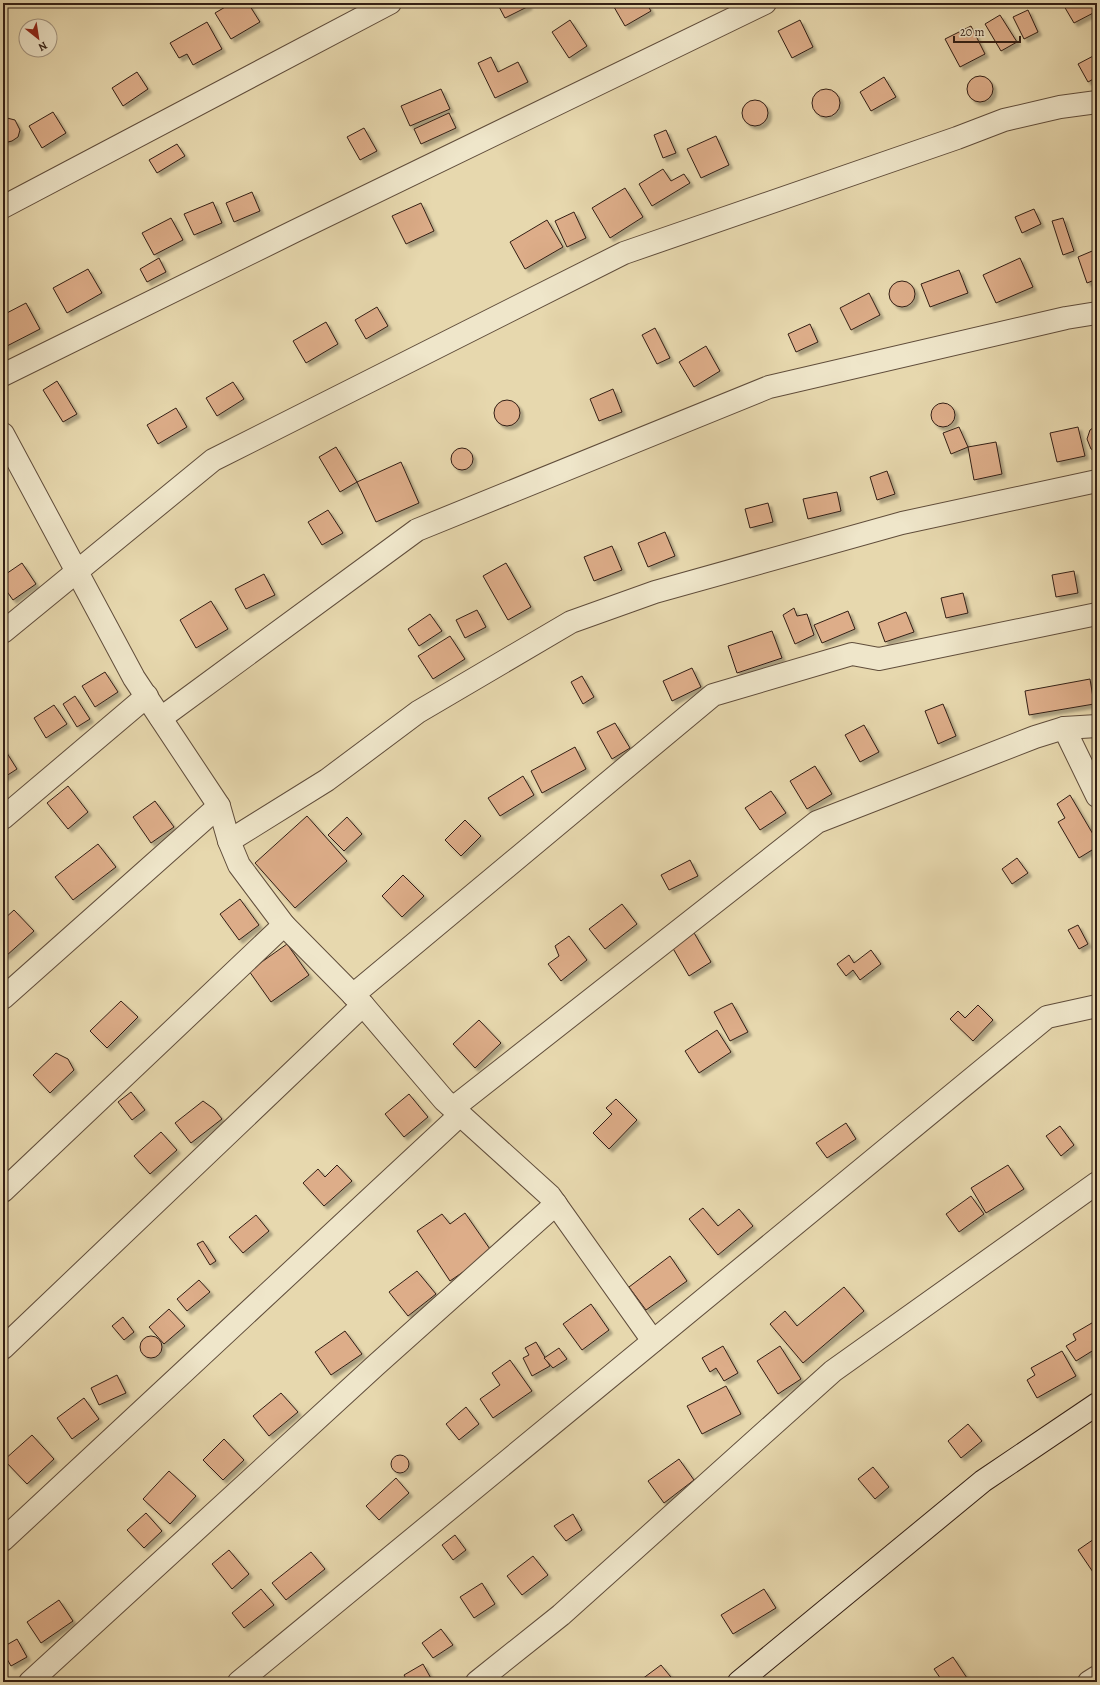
<svg xmlns="http://www.w3.org/2000/svg" width="1100" height="1685" font-family="Alegreya,serif">
<style>
.building{fill:#ddad89;stroke:#331f15;filter:url(#shadow)}
.lines{fill:none;stroke-linecap:round;stroke-linejoin:round}
.street-casing{stroke:#604d3b;stroke-width:24}
.secondary-casing{stroke:#331f15;stroke-width:24}
.street{stroke:#efe6ca;stroke-width:22}
.secondary{stroke:#efe6ca;stroke-width:22}
</style>
<defs>
<filter id="shadow"><feDropShadow dx="3.5" dy="3.5" stdDeviation="1" flood-color="#0004"/></filter>
</defs>
<rect width="100%" height="100%" fill="#e7d8ae"/>
<filter id="stains"><feTurbulence type="fractalNoise" baseFrequency=".005" numOctaves="4"/><feColorMatrix values="0 0 0 0 .2 0 0 0 0 .09 0 0 0 0 .02 0 0 0 .5 -.17"/></filter>
<radialGradient id="worn" r=".72"><stop offset=".6" stop-color="#630" stop-opacity="0"/><stop offset="1" stop-color="#630" stop-opacity=".3"/></radialGradient>
<!-- building -->
<g class="building">
<path d="M232,3h16l12,19 -29,17 -16,-26z"/>
<path d="M497,3h30l2,3 -24,12z"/>
<path d="M621,3h25l5,8 -26,15 -11,-19z"/>
<path d="M1070,3h23l4,8 -23,12 -10,-17z"/>
<path d="M1028,10l10,22 -14,7 -11,-22z"/>
<path d="M1000,15l17,27 -16,9 -16,-27z"/>
<path d="M570,20l17,26 -18,12 -17,-26z"/>
<path d="M800,20l13,27 -21,11 -14,-27z"/>
<path d="M207,22l15,27 -29,16 -6,-11 -8,4 -9,-15z"/>
<path d="M971,26l14,28 -25,13 -15,-28z"/>
<path d="M1097,54v23l-9,5 -10,-18z"/>
<path d="M491,57l7,15 20,-10 10,20 -33,16 -17,-35z"/>
<path d="M137,72l11,17 -25,17 -11,-18z"/>
<circle cx="980" cy="89" r="13"/>
<path d="M884,77l12,20 -25,14 -11,-19z"/>
<path d="M441,89l9,20 -40,17 -9,-20z"/>
<circle cx="826" cy="103" r="14"/>
<circle cx="755" cy="113" r="13"/>
<path d="M53,112l13,21 -24,15 -13,-22z"/>
<path d="M449,113l7,15 -35,16 -7,-15z"/>
<path d="M7,118l8,2 5,10 -2,7 -6,4 -4,1 -5,-1v-22z"/>
<path d="M364,128l13,23 -17,9 -13,-23z"/>
<path d="M666,130l10,23 -13,5 -9,-23z"/>
<path d="M716,136l13,29 -28,13 -14,-29z"/>
<path d="M177,144l8,12 -28,17 -8,-13z"/>
<path d="M663,169l8,12 13,-7 6,9 -38,23 -13,-22z"/>
<path d="M625,188l18,29 -33,21 -18,-30z"/>
<path d="M252,192l8,19 -26,11 -8,-19z"/>
<path d="M213,202l9,21 -28,12 -10,-21z"/>
<path d="M421,203l13,28 -28,13 -14,-28z"/>
<path d="M1034,209l7,15 -19,9 -7,-16z"/>
<path d="M574,212l12,26 -19,9 -12,-26z"/>
<path d="M171,218l12,22 -29,15 -12,-22z"/>
<path d="M1063,218l11,33 -11,4 -11,-34z"/>
<path d="M547,220l16,27 -38,22 -15,-27z"/>
<path d="M1097,249v30l-10,4 -9,-26z"/>
<path d="M159,258l7,14 -19,10 -7,-13z"/>
<path d="M1020,258l13,29 -37,16 -13,-28z"/>
<path d="M88,269l14,24 -35,20 -14,-25z"/>
<path d="M959,270l9,23 -38,14 -9,-23z"/>
<circle cx="902" cy="294" r="13"/>
<path d="M869,293l11,22 -29,15 -11,-22z"/>
<path d="M26,303l14,26 -35,18 -2,-4v-28z"/>
<path d="M377,307l11,19 -22,13 -11,-19z"/>
<path d="M326,322l12,22 -32,19 -13,-22z"/>
<path d="M810,324l8,18 -22,10 -8,-18z"/>
<path d="M655,328l15,30 -13,6 -15,-29z"/>
<path d="M706,346l14,25 -26,16 -15,-25z"/>
<path d="M57,381l20,33 -14,8 -20,-32z"/>
<path d="M233,382l11,17 -27,17 -11,-18z"/>
<path d="M613,389l9,23 -23,9 -9,-22z"/>
<circle cx="507" cy="413" r="13"/>
<circle cx="943" cy="415" r="12"/>
<path d="M176,408l11,19 -29,17 -11,-19z"/>
<path d="M1097,425v27l-6,-3 -4,-10 3,-9z"/>
<path d="M959,427l9,20 -17,7 -8,-21z"/>
<path d="M1078,427l7,29 -28,6 -7,-29z"/>
<path d="M996,442l6,32 -28,6 -6,-33z"/>
<path d="M336,447l21,35 -17,10 -21,-35z"/>
<circle cx="462" cy="459" r="11"/>
<path d="M401,462l18,41 -43,19 -19,-40z"/>
<path d="M887,471l8,23 -18,6 -7,-23z"/>
<path d="M837,492l4,19 -33,8 -5,-20z"/>
<path d="M768,503l5,19 -23,6 -5,-19z"/>
<path d="M328,510l15,23 -21,12 -14,-23z"/>
<path d="M665,532l10,24 -27,11 -10,-24z"/>
<path d="M612,546l10,24 -28,11 -10,-24z"/>
<path d="M22,563l14,21 -23,16 -10,-14v-10z"/>
<path d="M506,563l25,44 -23,13 -25,-44z"/>
<path d="M1074,571l4,22 -22,4 -4,-22z"/>
<path d="M264,574l11,21 -29,14 -11,-20z"/>
<path d="M963,593l5,20 -22,5 -5,-20z"/>
<path d="M211,601l17,28 -32,19 -16,-28z"/>
<path d="M794,608l3,8 10,-2 7,21 -19,9 -12,-29z"/>
<path d="M477,610l9,17 -21,11 -9,-18z"/>
<path d="M848,611l7,18 -33,14 -8,-18z"/>
<path d="M906,612l8,20 -29,10 -7,-19z"/>
<path d="M430,614l12,17 -23,15 -11,-17z"/>
<path d="M772,631l10,27 -45,15 -9,-27z"/>
<path d="M450,636l15,23 -32,20 -15,-23z"/>
<path d="M692,668l9,19 -29,14 -9,-20z"/>
<path d="M105,672l13,20 -23,15 -13,-21z"/>
<path d="M582,676l12,21 -11,7 -12,-22z"/>
<path d="M1090,679l4,25 -65,11 -4,-24z"/>
<path d="M75,696l15,23 -13,8 -14,-23z"/>
<path d="M943,704l13,32 -18,8 -13,-33z"/>
<path d="M54,705l13,19 -21,14 -12,-20z"/>
<path d="M615,723l15,25 -18,11 -15,-27z"/>
<path d="M864,725l15,27 -19,10 -15,-27z"/>
<path d="M575,747l11,22 -44,24 -11,-22z"/>
<path d="M5,750l12,19 -14,9v-27z"/>
<path d="M815,766l17,28 -25,15 -17,-28z"/>
<path d="M523,776l11,19 -34,21 -12,-18z"/>
<path d="M68,786l20,26 -20,17 -21,-26z"/>
<path d="M771,791l15,22 -26,17 -15,-22z"/>
<path d="M1070,795l27,46v6l-18,11 -21,-36 7,-4 -8,-14z"/>
<path d="M155,801l19,26 -23,16 -18,-26z"/>
<path d="M307,816l40,45 -52,47 -40,-45z"/>
<path d="M347,817l15,17 -18,17 -16,-16z"/>
<path d="M465,820l16,16 -20,20 -16,-16z"/>
<path d="M98,844l18,23 -43,33 -18,-23z"/>
<path d="M1017,858l11,15 -16,11 -10,-15z"/>
<path d="M690,860l8,16 -29,14 -8,-15z"/>
<path d="M403,875l21,21 -22,21 -20,-21z"/>
<path d="M240,899l19,26 -20,15 -19,-26z"/>
<path d="M622,904l15,20 -32,25 -16,-20z"/>
<path d="M14,910l20,21 -28,25 -3,-3v-33z"/>
<path d="M1078,925l10,19 -9,5 -11,-19z"/>
<path d="M693,931l18,31 -22,14 -18,-31z"/>
<path d="M569,936l18,24 -26,21 -13,-17 11,-8 -4,-10z"/>
<path d="M287,944l22,31 -38,27 -22,-31z"/>
<path d="M871,950l10,14 -21,16 -7,-10 -7,6 -9,-12 12,-9 5,8z"/>
<path d="M121,1001l17,16 -31,31 -17,-17z"/>
<path d="M732,1003l16,29 -18,9 -16,-29z"/>
<path d="M978,1005l15,15 -20,21 -23,-22 8,-8 7,7z"/>
<path d="M479,1020l22,23 -26,25 -22,-24z"/>
<path d="M717,1030l14,22 -32,21 -14,-22z"/>
<path d="M56,1053l12,6 6,11 -24,23 -17,-18z"/>
<path d="M131,1092l14,18 -13,10 -14,-18z"/>
<path d="M409,1094l19,23 -24,20 -19,-23z"/>
<path d="M616,1099l21,21 -28,29 -16,-16 19,-19 -6,-6z"/>
<path d="M203,1101l11,8 8,10 -31,24 -16,-20z"/>
<path d="M846,1123l10,16 -29,19 -11,-15z"/>
<path d="M1060,1126l14,19 -13,11 -15,-20z"/>
<path d="M161,1132l16,18 -27,24 -16,-18z"/>
<path d="M337,1165l15,16 -28,25 -21,-23 15,-14 7,8z"/>
<path d="M1008,1165l16,24 -38,24 -15,-25z"/>
<path d="M971,1196l13,18 -25,18 -13,-18z"/>
<path d="M703,1208l15,18 21,-17 14,17 -35,29 -29,-36z"/>
<path d="M465,1213l27,39 -42,29 -33,-50 25,-17 8,10z"/>
<path d="M256,1215l13,16 -26,22 -14,-16z"/>
<path d="M203,1241l13,20 -6,4 -13,-21z"/>
<path d="M670,1256l17,25 -41,29 -17,-23z"/>
<path d="M417,1271l19,23 -28,22 -19,-24z"/>
<path d="M199,1280l11,12 -23,19 -10,-12z"/>
<path d="M844,1287l20,24 -61,52 -33,-39 15,-13 12,15z"/>
<path d="M591,1304l18,26 -27,20 -19,-26z"/>
<path d="M169,1309l16,17 -21,18 -15,-17z"/>
<path d="M123,1317l11,15 -10,8 -12,-14z"/>
<path d="M1097,1320v28l-21,13 -10,-15 10,-6 -3,-6z"/>
<path d="M345,1331l17,23 -31,21 -16,-23z"/>
<circle cx="151" cy="1347" r="11"/>
<path d="M536,1342l14,24 -18,10 -9,-18 6,-3 -4,-7z"/>
<path d="M723,1346l15,27 -14,8 -8,-13 -6,4 -8,-14z"/>
<path d="M780,1346l21,33 -23,15 -21,-33z"/>
<path d="M559,1348l8,11 -14,9 -9,-10z"/>
<path d="M1062,1351l14,25 -39,22 -10,-18 8,-5 -4,-7z"/>
<path d="M510,1360l22,31 -39,27 -13,-19 20,-14 -8,-12z"/>
<path d="M117,1375l9,18 -27,12 -8,-17z"/>
<path d="M726,1386l15,28 -39,20 -15,-28z"/>
<path d="M281,1393l17,19 -29,24 -16,-20z"/>
<path d="M84,1398l15,21 -27,20 -15,-21z"/>
<path d="M466,1407l13,17 -20,16 -13,-16z"/>
<path d="M968,1424l14,17 -21,17 -13,-17z"/>
<path d="M32,1435l22,24 -27,25 -23,-24z"/>
<path d="M224,1439l20,21 -21,20 -20,-20z"/>
<circle cx="400" cy="1464" r="9"/>
<path d="M679,1459l15,21 -30,23 -16,-22z"/>
<path d="M873,1467l16,20 -14,12 -17,-20z"/>
<path d="M169,1471l27,25 -26,28 -27,-25z"/>
<path d="M396,1478l13,15 -30,27 -13,-14z"/>
<path d="M146,1513l16,18 -18,17 -17,-18z"/>
<path d="M573,1514l9,16 -16,11 -12,-15z"/>
<path d="M455,1535l11,15 -13,10 -11,-15z"/>
<path d="M1097,1537v37l-2,1 -17,-25z"/>
<path d="M229,1550l20,24 -17,15 -20,-25z"/>
<path d="M311,1552l14,17 -39,31 -14,-17z"/>
<path d="M533,1556l15,19 -26,20 -15,-19z"/>
<path d="M482,1583l13,21 -21,14 -14,-21z"/>
<path d="M261,1589l13,16 -30,23 -12,-15z"/>
<path d="M764,1589l12,19 -43,26 -12,-19z"/>
<path d="M59,1600l14,21 -32,22 -14,-21z"/>
<path d="M441,1629l12,16 -20,13 -11,-15z"/>
<path d="M17,1639l10,18 -16,9 -8,-14v-5z"/>
<path d="M953,1657l14,21 -6,4h-18l-9,-13z"/>
<path d="M423,1664l10,18h-25l-4,-7z"/>
<path d="M661,1665l14,17h-37z"/>
</g>
<g class="lines">
<defs>
<g id="street">
<path d="M3,207l387,-204"/>
<path d="M3,375l292,-144 470,-228"/>
<path d="M3,434l131,244 85,128 10,35 10,24 45,60 79,80 81,95 106,96 103,145"/>
<path d="M3,632l210,-172 411,-207 333,-115 47,-18 56,-13 37,-5"/>
<path d="M161,718l256,-188 352,-143 297,-69 31,-5"/>
<path d="M1064,728l33,68"/>
<path d="M3,818l144,-122"/>
<path d="M229,841l98,-61 91,-68 153,-90 84,-30 247,-69 195,-42"/>
<path d="M353,995l360,-300 139,-41 27,5 218,-45"/>
<path d="M3,998l216,-192"/>
<path d="M453,1108l364,-286 218,-85 29,-9 33,-2"/>
<path d="M3,1191l281,-266"/>
<path d="M3,1348l360,-343"/>
<path d="M3,1540l457,-425"/>
<path d="M30,1682l346,-317 180,-161"/>
<path d="M239,1682l808,-665 50,-11"/>
<path d="M477,1682l84,-67 272,-244 264,-188"/>
<path d="M1089,1682l8,-5"/>
</g>
<path id="secondary" d="M739,1682l244,-201 114,-77"/>
</defs>
<!-- street casing -->
<use href="#street" class="street-casing"/>
<!-- secondary casing -->
<use href="#secondary" class="secondary-casing"/>
<!-- street -->
<use href="#street" class="street"/>
<!-- secondary -->
<use href="#secondary" class="secondary"/>
</g>
<!-- margin -->
<rect width="1100" height="1685" fill="none" stroke="#e7d8ae" stroke-width="16"/>
<rect x="4" y="4" width="1092" height="1677" fill="none" stroke="#331f15" stroke-width="2"/>
<rect x="8" y="8" width="1084" height="1669" fill="none" stroke="#331f15"/>
<!-- north arrow -->
<g transform="translate(38 38) rotate(150)"><circle r="19" fill="#efe6ca" stroke="#a49682"/>
<path d="M0-3L7 15L0 10L-7 15Z" fill="#8f2418"/>
<text y="-6" font-size="11" font-weight="bold" text-anchor="middle" fill="#331f15">N</text>
</g>
<!-- scale -->
<path d="M954 36v6h66v-6" fill="none" stroke="#331f15" stroke-width="2"/>
<text x="960" y="36" font-size="12" fill="#331f15" stroke="#efe6ca" stroke-width="3" paint-order="stroke">20 m</text>
<rect width="100%" height="100%" filter="url(#stains)"/>
<rect width="100%" height="100%" fill="url(#worn)"/>
</svg>
